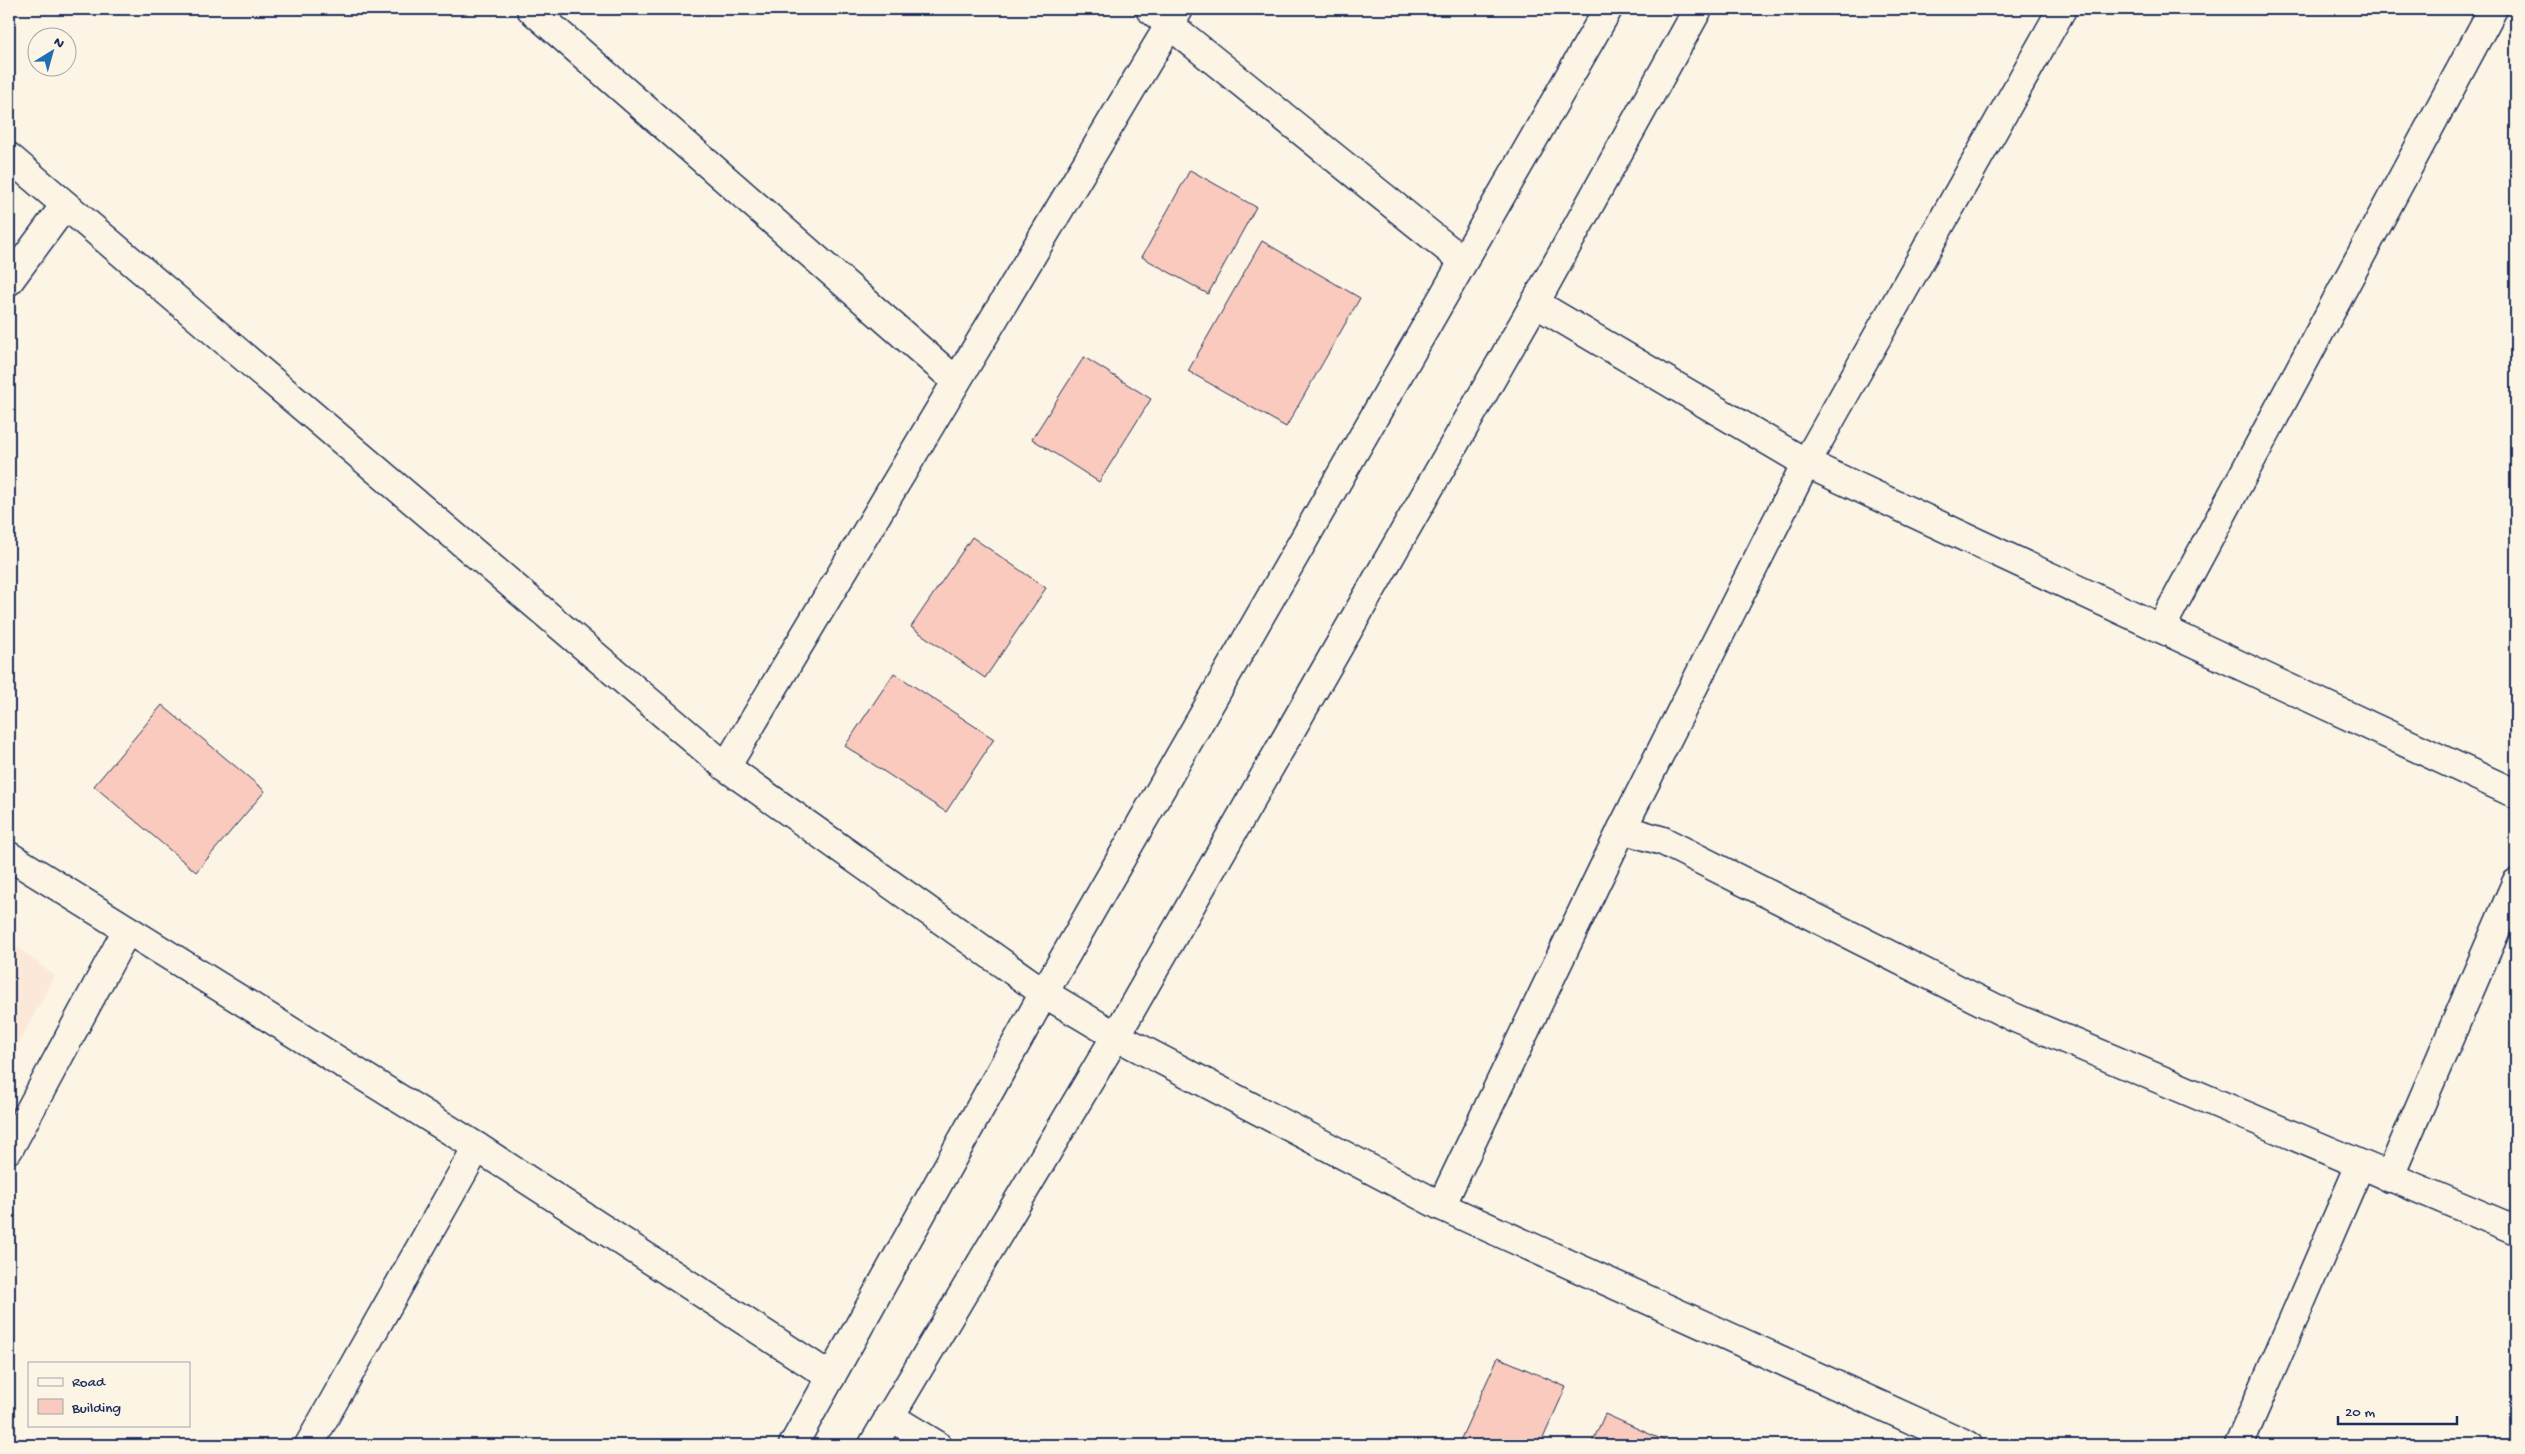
<svg xmlns="http://www.w3.org/2000/svg" width="2525" height="1454" font-family="'Gochi Hand',sans-serif">
<style>
.built{fill:#fbe8d9}
.building{fill:#f9cabd;stroke:#1b2f5e}
.lines{fill:none;stroke-linecap:round;stroke-linejoin:round}
.street-casing{stroke:#1b2f5e;stroke-width:31}
.secondary-casing{stroke:#1b2f5e;stroke-width:31}
.street{stroke:#fcf5e5;stroke-width:28}
.secondary{stroke:#fcf5e5;stroke-width:28}
</style>
<rect width="100%" height="100%" fill="#fcf5e5"/>
<filter id="ink" filterUnits="userSpaceOnUse"><feTurbulence type="fractalNoise" baseFrequency=".02" numOctaves="2"/><feDisplacementMap in="SourceGraphic" scale="10" xChannelSelector="R" yChannelSelector="G"/><feConvolveMatrix kernelMatrix="1 2 1 2 8 2 1 2 1" color-interpolation-filters="sRGB"/></filter>
<g filter="url(#ink)">
<!-- built -->
<path class="built" d="M9,941l46,35 -46,85z"/>
<!-- building -->
<g class="building">
<path d="M1190,170l66,37 -48,87 -66,-37z"/>
<path d="M1262,241l98,57 -74,129 -98,-56z"/>
<path d="M1084,357l67,42 -52,83 -67,-43z"/>
<path d="M972,537l74,51 -61,90 -74,-51z"/>
<path d="M894,673l100,66 -48,73 -101,-66z"/>
<path d="M162,705l103,86 -69,81 -102,-86z"/>
<path d="M1498,1357l68,30 -26,58h-82z"/>
<path d="M1605,1414l69,31h-83z"/>
</g>
<g class="lines">
<defs>
<g id="street">
<path d="M531,9l425,372"/>
<path d="M1150,9l313,252"/>
<path d="M9,281l56,-76"/>
<path d="M1535,303l271,160 710,331"/>
<path d="M2161,628l332,-619"/>
<path d="M726,767l453,-758"/>
<path d="M1622,829l41,12 350,176 503,213"/>
<path d="M9,856l468,291 354,230"/>
<path d="M9,1149l118,-219"/>
<path d="M2389,1178l127,-295"/>
<path d="M1441,1206l181,-377 184,-366 256,-454"/>
<path d="M889,1416l48,29"/>
<path d="M309,1445l168,-298"/>
<path d="M2239,1445l121,-280"/>
</g>
<g id="secondary">
<path d="M9,157l717,610 318,226 72,43 325,170 527,239"/>
<path d="M793,1445l251,-452 564,-984"/>
<path d="M873,1445l243,-409 419,-733 163,-294"/>
</g>
</defs>
<!-- street casing -->
<use href="#street" class="street-casing"/>
<!-- secondary casing -->
<use href="#secondary" class="secondary-casing"/>
<!-- street -->
<use href="#street" class="street"/>
<!-- secondary -->
<use href="#secondary" class="secondary"/>
</g>
</g>
<!-- margin -->
<rect width="2525" height="1454" fill="none" stroke="#fcf5e5" stroke-width="30"/>
<rect x="15" y="15" width="2495" height="1424" fill="none" stroke="#1b2f5e" stroke-width="2" filter="url(#ink)"/>
<!-- legend -->
<rect x="28" y="1362" width="162" height="65" fill="#fcf5e5" stroke="#a2a6af"/>
<rect x="38" y="1378" width="25" height="8" fill="#fcf5e5" stroke="#a2a6af"/>
<text x="72" y="1386" font-size="15" fill="#1b2f5e">Road</text>
<rect x="38" y="1399" width="25" height="15" fill="#f9cabd" stroke="#a2a6af"/>
<text x="72" y="1412" font-size="15" fill="#1b2f5e">Building</text>
<!-- north arrow -->
<g transform="translate(52 52) rotate(37)"><circle r="24" fill="#fcf5e5" stroke="#a2a6af"/>
<path d="M0-4L9 19L0 12L-9 19Z" fill="#1f6fb2"/>
<text y="-8" font-size="14" font-weight="bold" text-anchor="middle" fill="#1b2f5e">N</text>
</g>
<!-- scale -->
<path d="M2338 1416v8h119v-8" fill="none" stroke="#1b2f5e" stroke-width="2.5"/>
<text x="2345" y="1416" font-size="15" fill="#1b2f5e" stroke="#fcf5e5" stroke-width="4" paint-order="stroke">20 m</text>
</svg>
